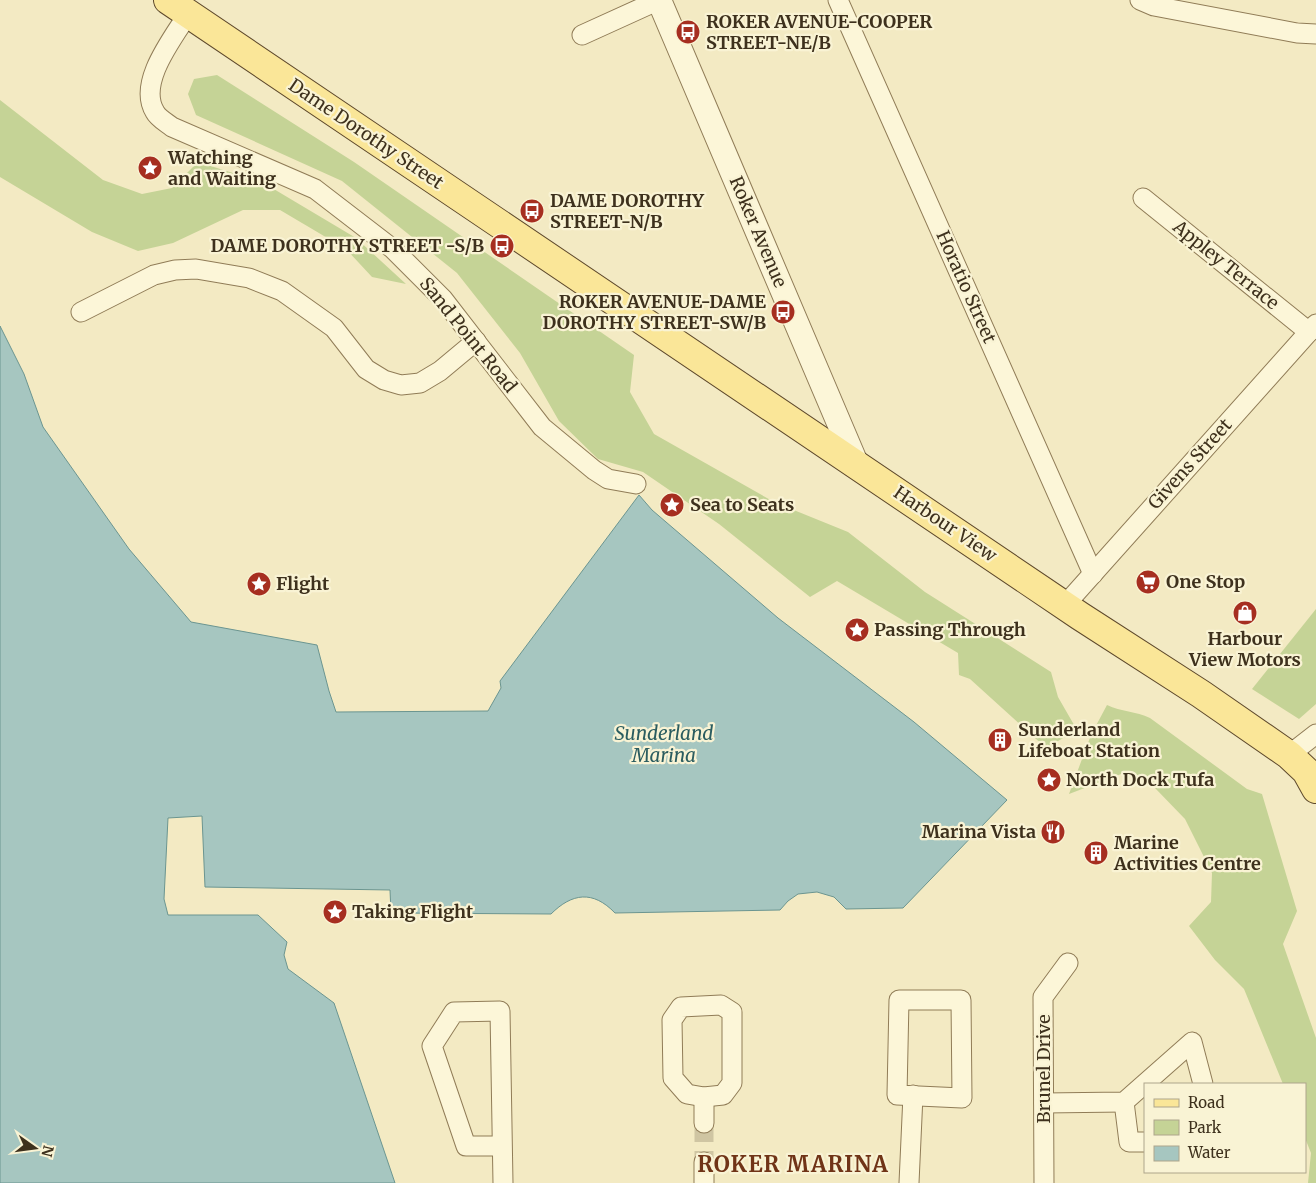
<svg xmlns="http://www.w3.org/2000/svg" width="1316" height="1183" font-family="Merriweather,serif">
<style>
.green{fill:#c5d396}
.water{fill:#a6c6c0;stroke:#6b9590}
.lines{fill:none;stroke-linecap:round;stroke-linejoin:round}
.minor-tunnel{stroke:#cfc5a2;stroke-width:19;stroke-dasharray:19 9;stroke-linecap:butt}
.minor-casing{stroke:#907c57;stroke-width:21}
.tertiary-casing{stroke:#907c57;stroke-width:26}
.primary-casing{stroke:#5e492c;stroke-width:30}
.minor{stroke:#fcf6d8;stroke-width:19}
.tertiary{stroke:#fcf6d8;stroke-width:24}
.primary{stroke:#fae698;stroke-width:28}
.labels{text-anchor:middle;stroke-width:4.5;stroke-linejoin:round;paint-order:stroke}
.poi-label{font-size:18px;font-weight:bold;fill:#3e311d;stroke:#f9f3d4;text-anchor:start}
.street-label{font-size:18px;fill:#3e311d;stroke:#f9f3d4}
.water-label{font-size:19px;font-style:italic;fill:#2b5d60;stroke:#f9f3d4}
.district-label{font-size:22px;font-weight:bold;letter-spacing:1px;fill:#703417;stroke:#f9f3d4}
</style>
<rect width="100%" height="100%" fill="#f3eac3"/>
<!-- green -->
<g class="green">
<path d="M217,75l137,87 280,193 -4,37 24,42 120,68 74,30 77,60 126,80 7,25 19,33 -31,18 -76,-69 -11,-4 -1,-22 -121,-72 -27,16 -91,-73 -76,-52 -45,-13 -39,-38 -39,-68 -63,-80 -115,-92 -146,-66 -8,-21 6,-15z"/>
<path d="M0,100l103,80 39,14 30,-6 26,-26 64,20 94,56 50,46 -34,-7 -26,-28 -66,-39h-37l-70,33 -35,8 -46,-19 -92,-55z"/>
<path d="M1316,609v95l-17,15 -47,-30z"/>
<path d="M1107,705c14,7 29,6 43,13l97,71 15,5 35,117 -14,33 33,94v145h-8l3,-30 -6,-15v-54h-22l-39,-95 -29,-29 -26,-34 22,-24 1,-29 -27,-54 -31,-32 -25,-16 -60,23 22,-59z"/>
</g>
<!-- water -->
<path class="water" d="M0,326l24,48 19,53 86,122 62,73 126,23 12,46 7,21 152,-1 13,-23 -1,-7 139,-186 13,15 126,108 136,104 93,78 -104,108 -57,1 -12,-12 -17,-5 -19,2 -10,7 -8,9 -165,3c-22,-23 -43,-20 -64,1l-160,-1 -1,-23 -185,-3 -3,-71 -34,2 -4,81 4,16h90l29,27 -3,13 4,14 46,34 61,180h-395z"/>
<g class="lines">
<!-- minor-tunnel -->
<path class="minor-tunnel" d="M704,1123v39"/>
<defs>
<g id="minor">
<path d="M838,0l255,574"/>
<path d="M1140,0l14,6 143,27 19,1"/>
<path d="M188,14c-15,24 -51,69 -33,98 3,6 12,11 17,15l143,62 78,60 50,50 99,128 52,43 14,9 28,5"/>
<path d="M582,35l77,-35"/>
<path d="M1143,198l166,134"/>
<path d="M81,312l73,-37 21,-5 21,-1 53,9 33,13 52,37 32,41 18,11 17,5 19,-2 20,-12 36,-30"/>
<path d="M1065,605l251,-281"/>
<path d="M1289,755l27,-21"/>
<path d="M899,1000h62l1,98 -65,-3z"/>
<path d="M721,1005l11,7v71l-9,12 -19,2 -17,-3 -14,-16 -1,-58 9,-13z"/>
<path d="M1124,1102l5,40h16"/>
<path d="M1044,1103l80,-1 68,-60 11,42"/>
<path d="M704,1123v-26"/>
<path d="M501,1146h-35l-34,-100 22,-34 46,-1 3,172"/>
<path d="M704,1183v-21"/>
<path d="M909,1183l4,-88"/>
<path d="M1044,1183l-1,-186 25,-34"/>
</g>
<path id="tertiary" d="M659,0l197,463"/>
<path id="primary" d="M168,0l912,616 121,78 88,61 17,16 10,18"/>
</defs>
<!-- minor casing -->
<use href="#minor" class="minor-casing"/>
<!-- tertiary casing -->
<use href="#tertiary" class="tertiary-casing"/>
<!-- primary casing -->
<use href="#primary" class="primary-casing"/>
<!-- minor -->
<use href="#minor" class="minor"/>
<!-- tertiary -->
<use href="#tertiary" class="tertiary"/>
<!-- primary -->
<use href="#primary" class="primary"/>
</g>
<!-- icons -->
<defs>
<symbol id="bus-disc" viewBox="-11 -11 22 22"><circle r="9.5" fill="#a62e20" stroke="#f9f3d4"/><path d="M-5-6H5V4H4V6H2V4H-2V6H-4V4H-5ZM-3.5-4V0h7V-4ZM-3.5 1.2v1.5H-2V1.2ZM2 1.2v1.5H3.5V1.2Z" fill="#fff"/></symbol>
<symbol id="sight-disc" viewBox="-11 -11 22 22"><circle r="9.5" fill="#a62e20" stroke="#f9f3d4"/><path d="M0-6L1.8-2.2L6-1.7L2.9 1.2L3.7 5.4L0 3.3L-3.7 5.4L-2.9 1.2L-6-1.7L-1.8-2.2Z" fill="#fff"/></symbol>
<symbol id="supermarket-disc" viewBox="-11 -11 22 22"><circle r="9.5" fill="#a62e20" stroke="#f9f3d4"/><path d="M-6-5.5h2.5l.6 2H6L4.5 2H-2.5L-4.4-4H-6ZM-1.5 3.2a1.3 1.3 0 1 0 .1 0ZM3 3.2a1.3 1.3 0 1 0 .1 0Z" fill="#fff"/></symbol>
<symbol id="shop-disc" viewBox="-11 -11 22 22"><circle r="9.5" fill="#a62e20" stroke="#f9f3d4"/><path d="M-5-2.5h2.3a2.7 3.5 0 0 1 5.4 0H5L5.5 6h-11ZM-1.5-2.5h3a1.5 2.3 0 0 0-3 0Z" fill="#fff"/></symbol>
<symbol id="building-disc" viewBox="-11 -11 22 22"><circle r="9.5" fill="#a62e20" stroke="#f9f3d4"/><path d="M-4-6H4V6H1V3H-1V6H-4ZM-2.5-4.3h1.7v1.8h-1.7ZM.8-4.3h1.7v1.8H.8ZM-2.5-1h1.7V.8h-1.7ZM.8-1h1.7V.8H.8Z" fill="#fff"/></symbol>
<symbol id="restaurant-disc" viewBox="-11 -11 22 22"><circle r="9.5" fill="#a62e20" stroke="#f9f3d4"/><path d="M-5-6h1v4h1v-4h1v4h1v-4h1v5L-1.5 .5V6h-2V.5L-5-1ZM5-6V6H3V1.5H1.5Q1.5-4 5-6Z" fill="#fff"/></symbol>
</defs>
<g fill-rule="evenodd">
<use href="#bus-disc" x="674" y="18" width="28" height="28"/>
<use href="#sight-disc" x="136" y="154" width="28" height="28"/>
<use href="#bus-disc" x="518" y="197" width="28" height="28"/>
<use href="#bus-disc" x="488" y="232" width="28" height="28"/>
<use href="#bus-disc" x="769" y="298" width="28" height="28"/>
<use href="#sight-disc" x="658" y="491" width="28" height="28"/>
<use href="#supermarket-disc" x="1134" y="568" width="28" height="28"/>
<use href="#sight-disc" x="245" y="570" width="28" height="28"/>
<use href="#shop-disc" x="1231" y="599" width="28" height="28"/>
<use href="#sight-disc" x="843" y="616" width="28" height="28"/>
<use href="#building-disc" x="986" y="726" width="28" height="28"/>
<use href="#sight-disc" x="1035" y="766" width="28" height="28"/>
<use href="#restaurant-disc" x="1039" y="818" width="28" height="28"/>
<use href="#building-disc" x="1082" y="839" width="28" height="28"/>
<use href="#sight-disc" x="321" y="898" width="28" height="28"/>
</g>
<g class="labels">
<!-- poi labels -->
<g class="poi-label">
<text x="706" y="28">ROKER AVENUE-COOPER<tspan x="706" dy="21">STREET-NE/B</tspan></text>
<text x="168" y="164">Watching<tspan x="168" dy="21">and Waiting</tspan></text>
<text x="550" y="207">DAME DOROTHY<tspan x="550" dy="21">STREET-N/B</tspan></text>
<text x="484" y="252" text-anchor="end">DAME DOROTHY STREET -S/B</text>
<text x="766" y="308" text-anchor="end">ROKER AVENUE-DAME<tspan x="766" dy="21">DOROTHY STREET-SW/B</tspan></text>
<text x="690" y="511">Sea to Seats</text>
<text x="1166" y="588">One Stop</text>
<text x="276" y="590">Flight</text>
<text x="874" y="636">Passing Through</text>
<text x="1245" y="645" text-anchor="middle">Harbour<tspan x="1245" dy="21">View Motors</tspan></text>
<text x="1018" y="736">Sunderland<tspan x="1018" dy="21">Lifeboat Station</tspan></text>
<text x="1066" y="786">North Dock Tufa</text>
<text x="1036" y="838" text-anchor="end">Marina Vista</text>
<text x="1114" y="849">Marine<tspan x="1114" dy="21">Activities Centre</tspan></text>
<text x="352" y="918">Taking Flight</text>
</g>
<!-- street labels -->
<g class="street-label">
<text transform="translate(366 134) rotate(34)" y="6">Dame Dorothy Street</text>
<text transform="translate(758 232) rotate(67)" y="6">Roker Avenue</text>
<text transform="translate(1226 265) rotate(39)" y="6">Appley Terrace</text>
<text transform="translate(966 287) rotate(66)" y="6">Horatio Street</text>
<text transform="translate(468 335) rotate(51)" y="6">Sand Point Road</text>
<text transform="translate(1190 464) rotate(-48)" y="6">Givens Street</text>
<text transform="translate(945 524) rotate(34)" y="6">Harbour View</text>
<text transform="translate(1044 1069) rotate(-90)" y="6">Brunel Drive</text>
</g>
<!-- water labels -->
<g class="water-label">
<text x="664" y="740">Sunderland<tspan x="664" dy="22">Marina</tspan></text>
</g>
<!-- district labels -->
<g class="district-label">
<text x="793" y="1172">ROKER MARINA</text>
</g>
</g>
<!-- legend -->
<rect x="1144" y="1083" width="162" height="90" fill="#f9f3d4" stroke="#aea58b"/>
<rect x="1154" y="1099" width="25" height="8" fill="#fae698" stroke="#aea58b"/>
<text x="1188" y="1108" font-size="15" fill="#3e311d">Road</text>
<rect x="1154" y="1120" width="25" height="15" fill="#c5d396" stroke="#aea58b"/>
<text x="1188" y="1133" font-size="15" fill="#3e311d">Park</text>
<rect x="1154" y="1146" width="25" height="15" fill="#a6c6c0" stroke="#aea58b"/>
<text x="1188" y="1158" font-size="15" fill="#3e311d">Water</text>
<!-- north arrow -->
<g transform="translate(35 1148) rotate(104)" stroke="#f9f3d4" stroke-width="4" paint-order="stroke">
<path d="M0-4L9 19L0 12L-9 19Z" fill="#3e311d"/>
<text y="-8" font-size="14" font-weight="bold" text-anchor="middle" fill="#3e311d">N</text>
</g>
</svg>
